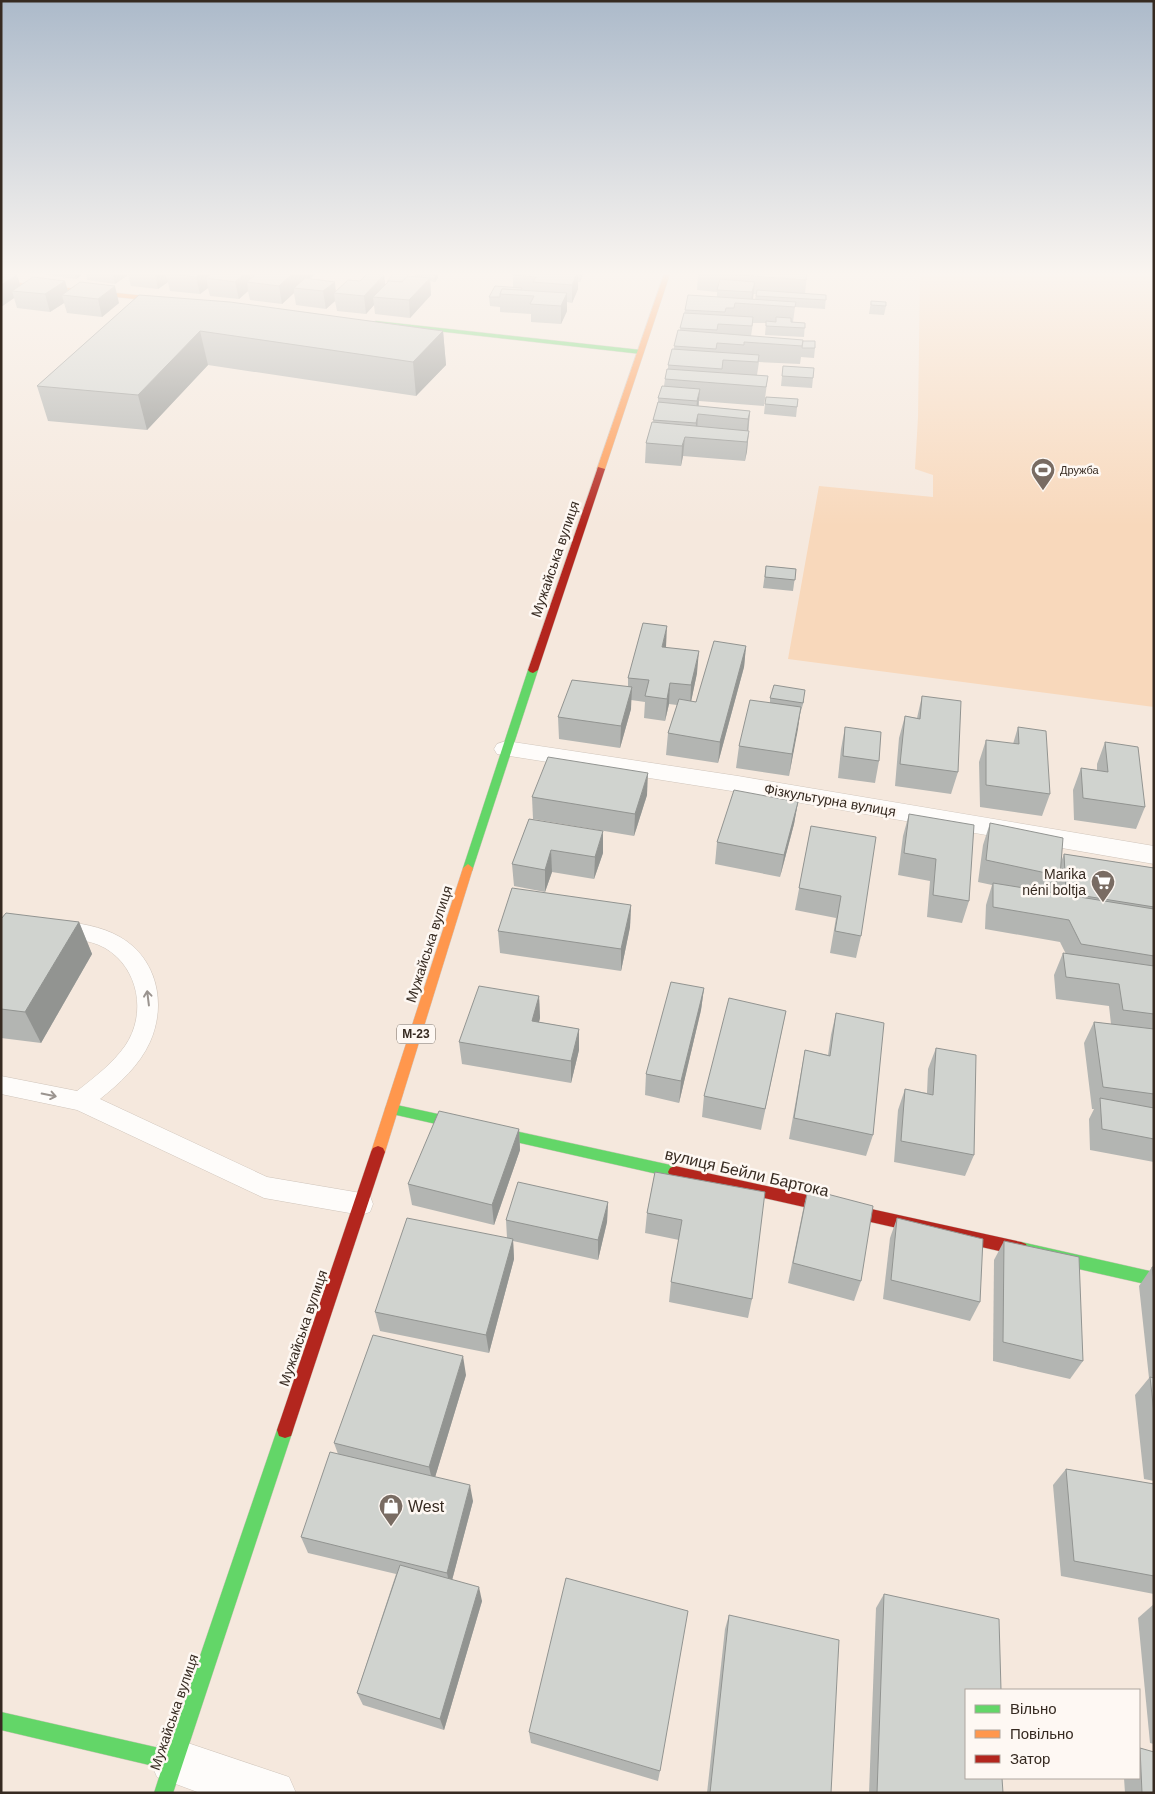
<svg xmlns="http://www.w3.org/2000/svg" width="1155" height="1794" font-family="Helvetica,sans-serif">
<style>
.green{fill:#f8d8bb}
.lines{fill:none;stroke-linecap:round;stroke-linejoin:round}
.lane-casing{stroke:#d0c5bb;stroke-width:1}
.street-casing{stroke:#d0c5bb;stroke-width:1}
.fast-casing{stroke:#d0c5bb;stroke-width:1}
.slow-casing{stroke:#d0c5bb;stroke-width:1}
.jam-casing{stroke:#d0c5bb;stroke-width:1}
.lane{fill:#fefcfa;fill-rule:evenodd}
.street{fill:#fefcfa;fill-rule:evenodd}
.fast{fill:#63d668;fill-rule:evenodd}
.slow{fill:#ff974d;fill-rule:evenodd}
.jam{fill:#b3261e;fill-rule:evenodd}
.wall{fill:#b3b5b2;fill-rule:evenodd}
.shaded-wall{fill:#929491}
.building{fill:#d0d3cf;stroke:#929491}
.oneway{stroke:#9a938e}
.labels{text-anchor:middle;stroke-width:5;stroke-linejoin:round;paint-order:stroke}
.far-poi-label{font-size:11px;fill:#362a21;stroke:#fef8f3;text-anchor:start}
.shield{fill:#fef8f3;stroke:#726860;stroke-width:1}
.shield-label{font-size:12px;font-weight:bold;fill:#362a21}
.street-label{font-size:14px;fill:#362a21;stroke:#fef8f3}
.poi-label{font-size:14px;fill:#362a21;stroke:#fef8f3;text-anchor:end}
.near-street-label{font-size:16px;fill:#362a21;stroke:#fef8f3}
.near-poi-label{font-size:16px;fill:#362a21;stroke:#fef8f3;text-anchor:start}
</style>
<rect width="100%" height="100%" fill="#f5e8dd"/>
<!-- green -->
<path class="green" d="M920,274h234v433l-366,-48 31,-173 114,11v-22l-18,-6 3,-52z"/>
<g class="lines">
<defs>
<path id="lane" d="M57,921c22,2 44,5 63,16 37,21 47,67 30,105 -11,24 -30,41 -50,57l167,78 94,16 9,3 3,8 -3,8 -9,3 -97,-17 -187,-88 -76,-16v-18l76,15c18,-14 35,-27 48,-45 22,-32 14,-78 -20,-98 -18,-10 -36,-8 -55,-14l-3,-5 3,-5z"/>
<g id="street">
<path d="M506,741l232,35 416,70v18l-416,-72 -241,-38 -3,-5 3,-5z"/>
<path d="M173,1738l116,39 7,16h-96l-43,-16 -7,-16 7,-16z"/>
</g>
<g id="fast">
<path d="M376,321l265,29 3,2 -3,2 -267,-30 -1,-1z"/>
<path d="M533,667l5,3 -65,198 -1,3h-8l-1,-3 65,-198z"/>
<path d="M392,1104l283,62 5,2 2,4 -2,4 -5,2 -283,-64 -5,-1 -2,-4 2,-4z"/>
<path d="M1021,1242l133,30v14l-133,-30 -5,-2 -2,-5 2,-5z"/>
<path d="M285,1422l6,2 2,6 -120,363h-19l8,-25 -161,-38v-18l167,38 109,-320 2,-6z"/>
</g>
<g id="slow">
<path d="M664,274h6l-65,195 -7,2 -1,-2z"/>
<path d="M1,281l173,18 3,2 -3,2 -173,-18z"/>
<path d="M468,864l5,4 -88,284 -2,4 -5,2 -5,-2 -2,-4 92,-284z"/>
</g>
<g id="jam">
<path d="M598,467l7,2 -67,201 -5,3 -3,-1 -2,-2z"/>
<path d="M378,1146l5,2 2,4 -92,278 -2,6 -6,2 -6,-2 -2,-6 94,-278 2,-4z"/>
<path d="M675,1166l346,76 5,2 2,5 -2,5 -5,2 -346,-78 -5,-2 -2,-4 2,-4z"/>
</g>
</defs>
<!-- lane casing -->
<use href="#lane" class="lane-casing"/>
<!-- street casing -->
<use href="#street" class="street-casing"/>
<!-- fast casing -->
<use href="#fast" class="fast-casing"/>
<!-- slow casing -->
<use href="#slow" class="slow-casing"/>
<!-- jam casing -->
<use href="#jam" class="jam-casing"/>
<!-- lane -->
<use href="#lane" class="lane"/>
<!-- street -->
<use href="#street" class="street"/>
<!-- fast -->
<use href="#fast" class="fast"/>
<!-- slow -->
<use href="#slow" class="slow"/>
<!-- jam -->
<use href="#jam" class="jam"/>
</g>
<!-- wall -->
<g class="wall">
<path d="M46,274h37l-7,5 -30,-4z"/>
<path d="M86,274h229l-5,5 26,13 24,-11 24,-6 1,9 25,-8h5v-2h23v4l-3,4 -5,-1 1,14 -21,23 -35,-4 -1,-9 -8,9 -29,-3 -2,-10 -9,8 -30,-4 -2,-12 -12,11 -32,-4 -2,-9 -9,8 -29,-3 -2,-8 -8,6 -30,-3 -2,-9 -10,7 -27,-3 -3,-11 -13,9 -28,-4z"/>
<path d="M513,274h70l-3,8h-2v7l-6,14 -5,-1v9l-6,13 -30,-2v-8l-31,-2v-5l-10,-1 -1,-9 24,-9z"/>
<path d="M698,274h109l-2,20 21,1 -1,14 -30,-2 -2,15 12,1 -1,14 -39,-2 1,-12h-13l-2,13 64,12 -1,10 -13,-1 -1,7 -41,-2 -2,13 11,1 -4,30 -65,-5v5l51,5 -3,40 -2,10 -62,-5 -2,10 -36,-3 1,-20 7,-21 5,-20v-4l6,-12 1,-7 3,-10v-4l12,-35 5,-20 32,-13v-5l-20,-2zM753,294h3l-1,5h-2z"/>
<path d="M17,275l3,10 45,-4 3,10 51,12 -17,14 -35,-4 -3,-10 -14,9 -33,-4 -3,-10 -13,9z"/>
<path d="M139,295l304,36 3,34 -30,31 -208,-31 -61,65 -99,-9 -11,-35z"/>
<path d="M871,301l15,5 -2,9 -15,-1z"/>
<path d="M783,366l31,2 -2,20 -31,-2z"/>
<path d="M798,399l-2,18 -32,-3 1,-10z"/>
<path d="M766,566l30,3 -3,22 -30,-3z"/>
<path d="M746,646l-2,21 -26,96 -52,-8 2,-22 9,-28 -8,-1 -4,17 -21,-3 1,-16 -14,-2v9l-11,39 -61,-9 -1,-22 70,-30v-9l38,-30 31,25 -6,28 5,1z"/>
<path d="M922,696l36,76 -7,22 -56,-8 4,-48 6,-22 12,2z"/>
<path d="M770,698l34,3 -4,13 -11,62 -53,-8 3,-22 31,-43z"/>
<path d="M845,727l34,34 -4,22 -37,-5 3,-29z"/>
<path d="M1018,727l32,67 -8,22 -62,-9 -1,-45 7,-22 27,4z"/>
<path d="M1105,742l40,65 -9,22 -62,-9 -1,-30 8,-22 16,2v-6z"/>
<path d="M647,795l-13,41 -101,-17 -1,-22z"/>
<path d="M798,802l-4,22 -14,53 -65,-13 2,-22z"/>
<path d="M909,814l60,87 -7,22 -35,-6 3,-36 -32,-6 5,-39z"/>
<path d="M529,819l74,34 -9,26 -42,-7 -7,20 -31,-6 -2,-22z"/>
<path d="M990,823l71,39 3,-8 90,14v294l-64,-12 -1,-31 5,-10h-2l-8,-66 10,-21 17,2 -2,-18 -53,-7 -2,-24 9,-22 3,1 -6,-12 -75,-13 1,-24 6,-20 -14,-3 5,-37zM1056,887v6h-3z"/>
<path d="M811,826l50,110 -5,22 -26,-5 6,-35 -41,-8z"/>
<path d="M631,905l-1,22 -9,44 -121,-18 -2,-22z"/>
<path d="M1,919l78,3 13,32 -51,89 -40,-5z"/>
<path d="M704,988l-3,22 -22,93 -34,-8 1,-21z"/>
<path d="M539,996l1,22 -1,4 40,7v21l-8,33 -109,-19 -3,-22z"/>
<path d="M786,1011l-25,119 -59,-13 2,-21z"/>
<path d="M836,1013l37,122 -7,21 -77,-17 12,-67 4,-22 23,5 3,-20z"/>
<path d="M936,1048l38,107 -9,21 -71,-14 4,-52 7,-21 22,4 1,-24z"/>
<path d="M519,1129l1,21 -26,75 -82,-20 -4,-21z"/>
<path d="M655,1172l97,127 -4,19 -79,-16 2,-20 8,-42 -34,-7 2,-20z"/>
<path d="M808,1189l53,92 -7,20 -66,-18 15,-73z"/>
<path d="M608,1202l-1,20 -9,38 -85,-19 1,18 -25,94 -109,-22 -5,-19 132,-74 -1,-18z"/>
<path d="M897,1218l83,84 -10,19 -87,-22 7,-61z"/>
<path d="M1004,1241l79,120 -13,18 -77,-18 1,-101z"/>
<path d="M1152,1267h2v214l-10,-2 -9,-84 14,-17 -10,-92z"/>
<path d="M466,1375l-31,102 38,24 -21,79 30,21 -38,129 -81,-25 -6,-12 39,-119 -88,-21 -7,-16 37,-83 -4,-11z"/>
<path d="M1066,1469l88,15v110l-93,-18 -8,-91z"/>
<path d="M884,1594l119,199h-134l7,-185z"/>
<path d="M1154,1604v140l-4,-1 -12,-125z"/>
<path d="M729,1615l102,178h-124l18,-164z"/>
<path d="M529,1732l131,39 -2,10 -127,-38z"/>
<path d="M1140,1748l14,45h-29l-1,-15h15v-29z"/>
</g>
<!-- shaded-wall -->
<g class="shaded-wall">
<path d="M75,274h8l-7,5z"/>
<path d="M113,274h15v1l-13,9z"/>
<path d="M155,274h11l2,8 -10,7z"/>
<path d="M199,274h20l-13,4 2,10 -8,6 -4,-17z"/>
<path d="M244,274h6l2,9 -5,-1 1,9 -9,8 -4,-17z"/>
<path d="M292,274h23l-16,14h-5v5l-12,11 -3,-18z"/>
<path d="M434,274h4v4l-3,4z"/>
<path d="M577,274h1v15l-6,14v-18z"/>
<path d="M581,274h2l-3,8z"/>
<path d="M17,275l5,17 -10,-1 2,7 -13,9v-22z"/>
<path d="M384,275l2,17 -13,5 1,8 -8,9 -2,-18z"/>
<path d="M430,278l1,17 -21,23 -1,-18z"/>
<path d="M65,281l4,15 -7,-1 2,8 -14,9 -5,-18z"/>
<path d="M335,282l1,11h-2l1,8 -9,8 -3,-18z"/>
<path d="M755,282l-2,17 -2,5 1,-12z"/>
<path d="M115,286l4,17 -17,14 -4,-18z"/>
<path d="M567,293v18l-6,13v-18z"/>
<path d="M200,331l8,34 -61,65 -9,-35z"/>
<path d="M443,331l3,34 -30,31 -3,-34z"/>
<path d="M700,389l-2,19 -3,13 2,-20z"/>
<path d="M750,411l-2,20 -2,8 2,-20z"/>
<path d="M698,414l-1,19 -2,4 1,-14z"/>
<path d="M749,431l-2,20 -2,10 2,-19z"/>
<path d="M685,437l-2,19 -2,10 1,-20z"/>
<path d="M667,626l-1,21h-4z"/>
<path d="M746,646l-2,21 -26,96 2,-21z"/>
<path d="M699,651l-2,22 -7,34 1,-22z"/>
<path d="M670,683l-1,21 -4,17 2,-22z"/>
<path d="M632,687l-1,22 -11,39 1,-22z"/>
<path d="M801,707l-3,22 -9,47 3,-22z"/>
<path d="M648,773l-1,22 -13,41 1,-22z"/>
<path d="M798,802l-4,22 -14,53 4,-22z"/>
<path d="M603,831v22l-9,26 1,-22z"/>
<path d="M551,850l1,22 -7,20v-22z"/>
<path d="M631,905l-1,22 -9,44v-22z"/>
<path d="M79,922l13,32 -51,89 -16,-31z"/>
<path d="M704,988l-3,22 -22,93 2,-22z"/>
<path d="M539,996l1,22 -7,25 -1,-22z"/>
<path d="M579,1029v21l-8,33v-22z"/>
<path d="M519,1129l1,21 -26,75 -2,-20z"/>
<path d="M608,1202l-1,20 -9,38v-20z"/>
<path d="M513,1239l1,20 -25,94 -3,-18z"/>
<path d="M463,1356l3,19 -33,109 -4,-17z"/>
<path d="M470,1485l3,16 -23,87 -3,-15z"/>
<path d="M479,1587l3,14 -38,129 -4,-11z"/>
</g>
<!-- building -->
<g class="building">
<path d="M1,274h10l6,1 -16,10z"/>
<path d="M173,274h26l-3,3z"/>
<path d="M211,274h33l-9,8 -29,-4z"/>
<path d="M256,274h36l-13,12 -32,-4z"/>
<path d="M367,274l17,1 -20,21 -30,-3 14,-13 12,1z"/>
<path d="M393,274h16l-7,8 -13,-1 -2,1z"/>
<path d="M513,274h64l-5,11 -39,-3 3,-5 -23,-2z"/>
<path d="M726,274h81l-1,6z"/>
<path d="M408,276l22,2 -21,22 -36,-3 16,-16 13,1z"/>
<path d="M33,277l32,4 -20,13 -33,-3z"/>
<path d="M305,278l30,4 -12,9 -29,-3z"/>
<path d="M720,279l35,3 -3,10 -35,-2z"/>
<path d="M80,282l35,4 -17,13 -36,-4z"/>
<path d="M495,286l27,2 -1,2 -19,-1 -2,5v3h-11z"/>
<path d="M502,289l65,4 -6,13 -31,-2 4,-8 -34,-2z"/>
<path d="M757,290l69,5v5l-70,-4z"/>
<path d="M139,295l91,7 213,29 -30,31 -213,-31 -62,64 -101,-9z"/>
<path d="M688,295l108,7 -1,5 -60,-4 -1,5h-8l-1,4 -40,-2z"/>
<path d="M871,301l15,1v4l-15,-1z"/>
<path d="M684,313l69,4 -1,9 -34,-2 -1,6 -37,-2z"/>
<path d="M776,317l15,1v4l14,1v5l-39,-2v-5l10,1z"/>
<path d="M678,330l125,10 -1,6 -58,-4v3l-27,-2 -1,6 -42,-3z"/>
<path d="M803,341h12v7h-13z"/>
<path d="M672,349l87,6 -1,7 -35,-2 -1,9 -54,-4z"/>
<path d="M783,366l31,2 -1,10 -31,-2z"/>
<path d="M667,369l101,7 -2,11 -101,-8z"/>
<path d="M662,386l38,3 -3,12 -39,-3z"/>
<path d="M766,397l32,2 -1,8 -32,-3z"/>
<path d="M658,402l92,9 -2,8 -50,-5 -2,9 -43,-3z"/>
<path d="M652,422l97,9 -2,11 -62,-5 -3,9 -36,-3z"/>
<path d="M766,566l30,3 -1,11 -30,-3z"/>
<path d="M643,623l24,3 -5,21 37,4 -8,34 -21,-2 -3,16 -22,-3 4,-16 -21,-2z"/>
<path d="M714,641l32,5 -26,96 -52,-9 11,-34 17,3z"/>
<path d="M572,680l60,7 -11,39 -63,-9z"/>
<path d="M774,685l31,5 -2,13 -33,-5z"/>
<path d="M922,696l39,5 -3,71 -58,-8 5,-48 15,3z"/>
<path d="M750,700l51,7 -9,47 -53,-8z"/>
<path d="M845,727l36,5 -2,29 -36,-5z"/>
<path d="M1018,727l28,4 4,63 -64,-9v-45l33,4z"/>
<path d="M1105,742l33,5 7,60 -62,-9 -2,-30 27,4z"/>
<path d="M548,757l100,16 -13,41 -103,-17z"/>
<path d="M734,790l64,12 -14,53 -67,-13z"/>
<path d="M909,814l65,11 -5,76 -36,-6 3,-36 -32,-6z"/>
<path d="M529,819l74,12 -8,26 -44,-7 -6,20 -33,-6z"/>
<path d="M990,823l73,15 -3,38 -74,-16z"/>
<path d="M811,826l65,11 -15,99 -26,-5 6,-35 -42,-8z"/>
<path d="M1064,854l90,14v39l-88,-14z"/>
<path d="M993,883l161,26v47l-73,-12 -12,-24 -76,-13z"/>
<path d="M512,888l119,17 -10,44 -123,-18z"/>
<path d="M6,913l73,9 -54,90 -24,-3v-90z"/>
<path d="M1063,953l91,13v48l-31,-4 -4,-26 -53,-7z"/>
<path d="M671,982l33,6 -23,93 -35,-7z"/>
<path d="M479,986l60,10 -7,25 47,8 -8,32 -112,-19z"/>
<path d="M729,998l57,13 -21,98 -61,-13z"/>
<path d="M836,1013l48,10 -11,112 -79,-17 11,-68 25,6z"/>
<path d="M1094,1022l60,7v65l-51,-7z"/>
<path d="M936,1048l40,7 -2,100 -73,-14 4,-52 28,6z"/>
<path d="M1100,1098l54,10v31l-52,-10z"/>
<path d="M439,1111l80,18 -27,76 -84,-21z"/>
<path d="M655,1172l110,20 -13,107 -81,-17 11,-62 -35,-7z"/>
<path d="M518,1182l90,20 -10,38 -92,-20z"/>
<path d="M808,1189l65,17 -12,75 -68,-18z"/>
<path d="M407,1218l106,21 -27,96 -111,-23z"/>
<path d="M897,1218l86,21 -3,63 -89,-22z"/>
<path d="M1004,1241l75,16 4,104 -80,-19z"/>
<path d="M1152,1267h2v13z"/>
<path d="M373,1335l90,21 -34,111 -95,-24z"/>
<path d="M1150,1377l4,1v35z"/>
<path d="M330,1452l140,33 -23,88 -146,-36z"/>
<path d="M1066,1469l88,15v92l-80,-15z"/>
<path d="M400,1565l79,22 -39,132 -83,-26z"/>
<path d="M566,1578l122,33 -28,160 -131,-39z"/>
<path d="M884,1594l115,25 2,71h-35v88h36l1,15h-126z"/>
<path d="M729,1615l110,25 -8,153h-121z"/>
<path d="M1140,1748l14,4v41h-12z"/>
</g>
<!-- one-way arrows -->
<defs><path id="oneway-shaft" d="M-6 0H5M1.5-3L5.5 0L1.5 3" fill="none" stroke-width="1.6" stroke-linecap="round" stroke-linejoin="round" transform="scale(1.25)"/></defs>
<g class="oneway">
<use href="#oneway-shaft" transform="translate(148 998) rotate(-97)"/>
<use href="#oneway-shaft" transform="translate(49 1095) rotate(11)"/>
</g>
<!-- sky -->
<linearGradient id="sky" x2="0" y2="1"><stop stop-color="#acbaca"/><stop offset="0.52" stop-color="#faf5f0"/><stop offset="1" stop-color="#faf5f0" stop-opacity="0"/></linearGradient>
<rect width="1155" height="526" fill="url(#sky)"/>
<!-- icons -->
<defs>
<symbol id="stadium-pin" viewBox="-11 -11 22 30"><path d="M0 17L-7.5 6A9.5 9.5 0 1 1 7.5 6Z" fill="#796c63" stroke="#fef8f3"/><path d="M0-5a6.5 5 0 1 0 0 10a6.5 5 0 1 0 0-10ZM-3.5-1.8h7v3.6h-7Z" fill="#fff"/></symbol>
<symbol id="supermarket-pin" viewBox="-11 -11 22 30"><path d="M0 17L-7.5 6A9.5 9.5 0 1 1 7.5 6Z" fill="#796c63" stroke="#fef8f3"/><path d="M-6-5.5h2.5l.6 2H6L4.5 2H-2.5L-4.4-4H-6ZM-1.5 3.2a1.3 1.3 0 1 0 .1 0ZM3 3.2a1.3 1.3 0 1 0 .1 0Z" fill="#fff"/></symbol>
<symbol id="shop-pin" viewBox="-11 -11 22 30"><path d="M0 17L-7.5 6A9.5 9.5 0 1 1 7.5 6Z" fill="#796c63" stroke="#fef8f3"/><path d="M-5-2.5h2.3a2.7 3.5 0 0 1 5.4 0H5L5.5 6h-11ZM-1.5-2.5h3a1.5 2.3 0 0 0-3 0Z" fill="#fff"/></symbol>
</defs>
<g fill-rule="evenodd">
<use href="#stadium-pin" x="1029" y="456" width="28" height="38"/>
<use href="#supermarket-pin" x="1089" y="868" width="28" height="38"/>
<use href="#shop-pin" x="377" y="1492" width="28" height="38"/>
</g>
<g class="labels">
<!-- far-poi labels -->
<g class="far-poi-label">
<text x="1060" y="474">Дружба</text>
</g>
<!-- shield labels -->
<rect class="shield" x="397" y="1024.5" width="38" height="19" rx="4"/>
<g class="shield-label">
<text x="416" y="1038">М-23</text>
</g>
<!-- street labels -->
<g class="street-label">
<text transform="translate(555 559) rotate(-71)" y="5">Мужайська вулиця</text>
<text transform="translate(830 800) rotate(10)" y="5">Фізкультурна вулиця</text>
<text transform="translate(429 944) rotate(-72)" y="5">Мужайська вулиця</text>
<text transform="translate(303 1328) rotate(-71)" y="5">Мужайська вулиця</text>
<text transform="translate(174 1712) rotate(-71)" y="5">Мужайська вулиця</text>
</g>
<!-- poi labels -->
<g class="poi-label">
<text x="1086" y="879">Marika<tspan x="1086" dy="16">néni boltja</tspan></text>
</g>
<!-- near-street labels -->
<g class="near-street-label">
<text transform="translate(747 1172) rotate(13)" y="6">вулиця Бейли Бартока</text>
</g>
<!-- near-poi labels -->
<g class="near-poi-label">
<text x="408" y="1512">West</text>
</g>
</g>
<!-- border -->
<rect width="1155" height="1794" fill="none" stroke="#362a21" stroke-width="5"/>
<!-- legend -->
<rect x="965" y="1689" width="175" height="90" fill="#fef8f3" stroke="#aea69f"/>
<rect x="975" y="1705" width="25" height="8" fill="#63d668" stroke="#aea69f"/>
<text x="1010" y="1714" font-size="15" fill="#362a21">Вільно</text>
<rect x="975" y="1730" width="25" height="8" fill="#ff974d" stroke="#aea69f"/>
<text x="1010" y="1739" font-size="15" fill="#362a21">Повільно</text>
<rect x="975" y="1755" width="25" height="8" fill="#b3261e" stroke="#aea69f"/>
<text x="1010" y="1764" font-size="15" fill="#362a21">Затор</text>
</svg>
